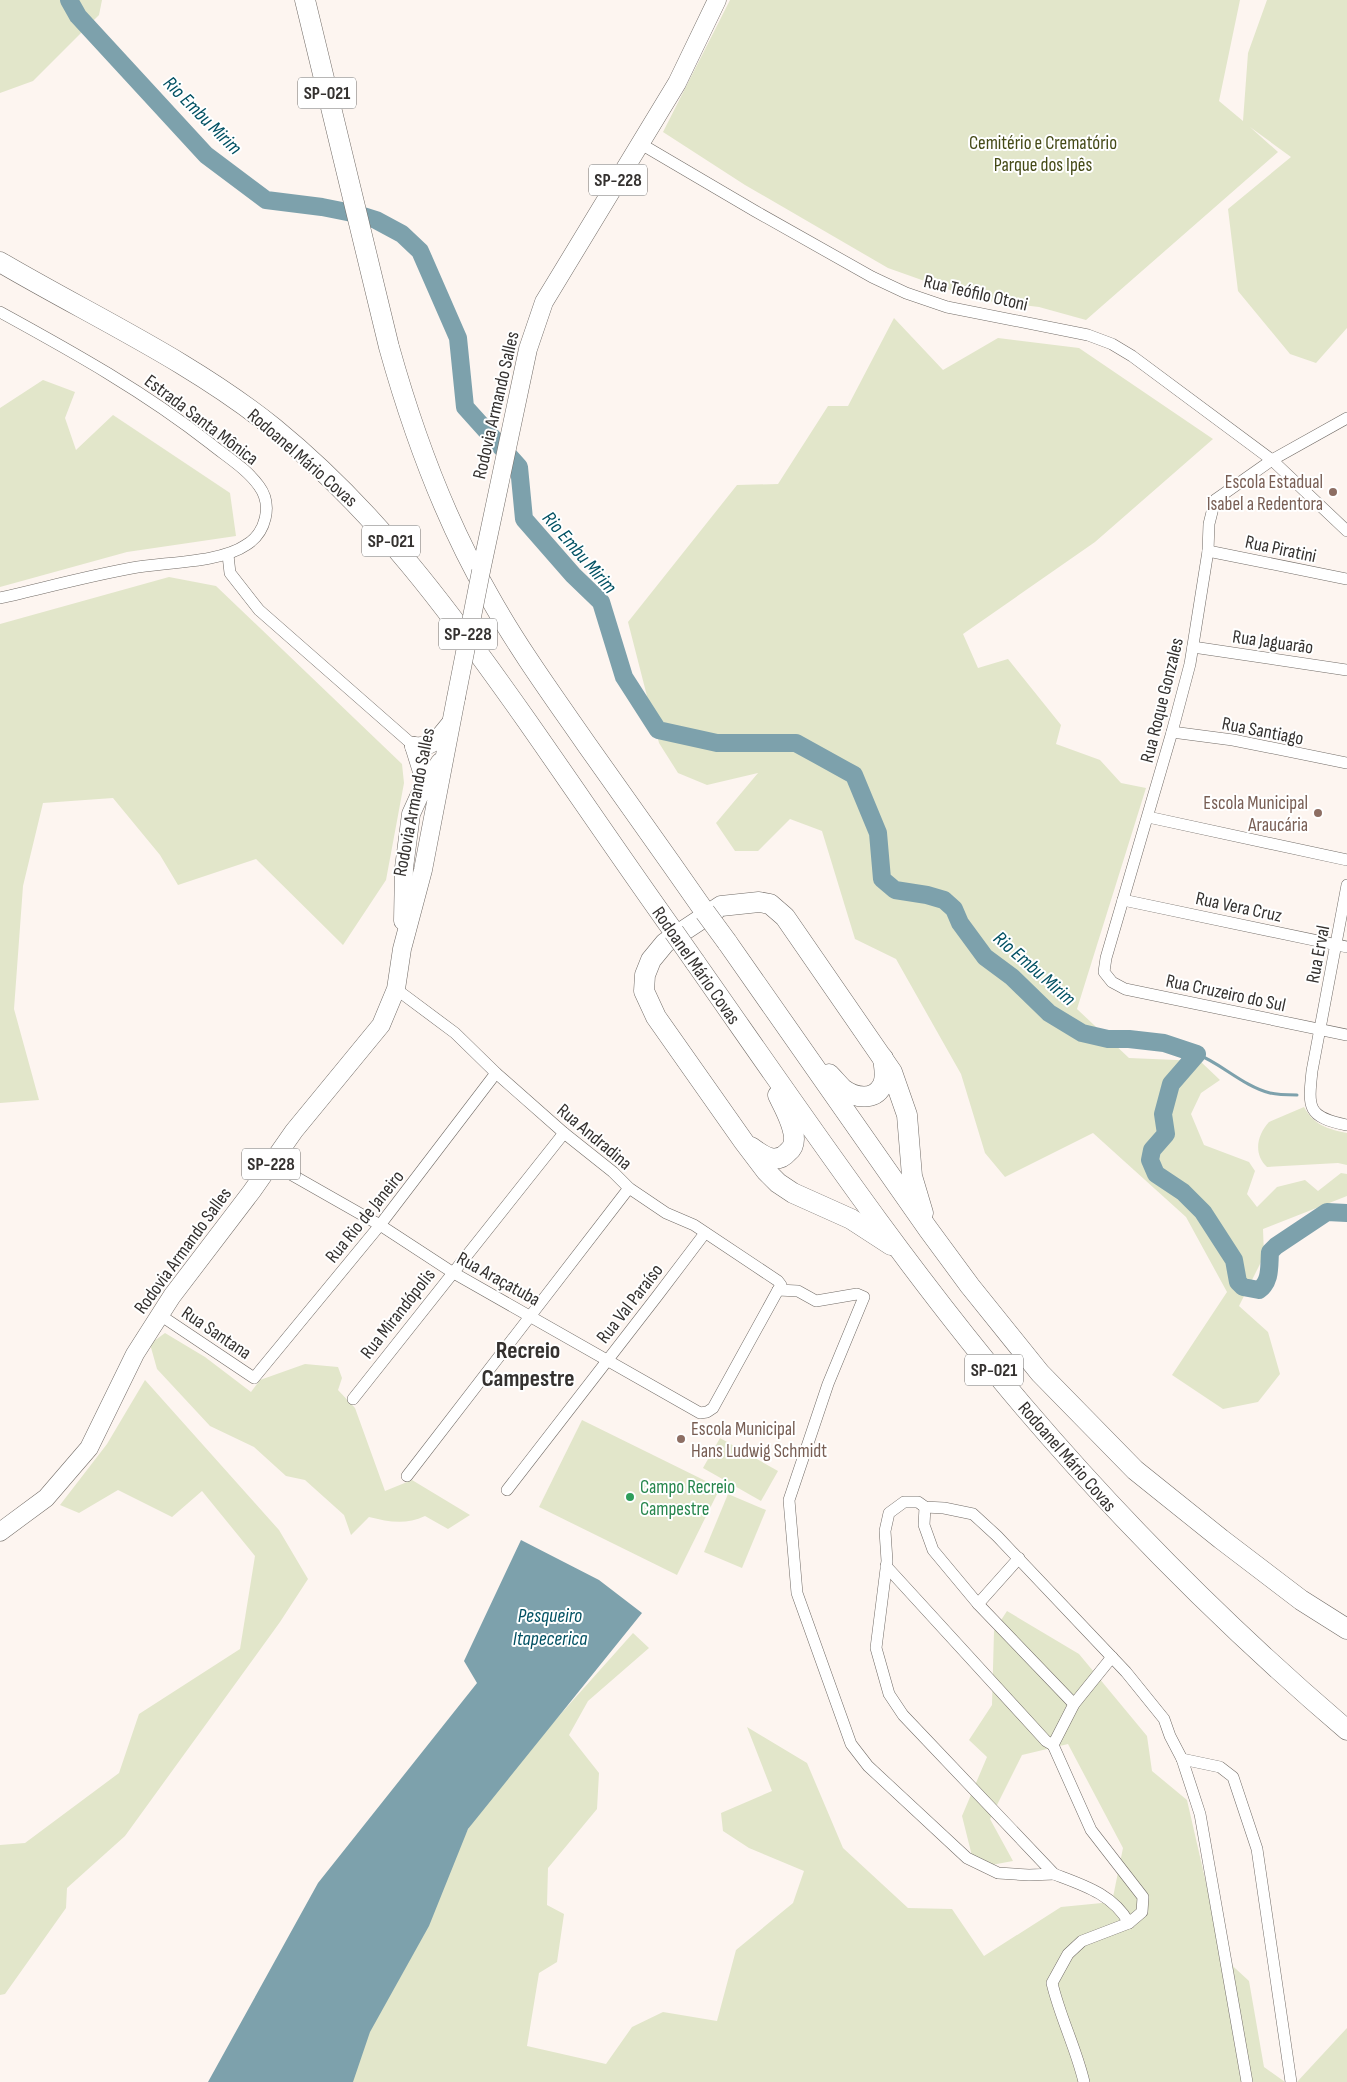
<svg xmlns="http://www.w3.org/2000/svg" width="1347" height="2082" font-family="'Sofia Sans Condensed',sans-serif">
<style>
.green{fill:#e2e6ca}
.water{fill:#7da1ac}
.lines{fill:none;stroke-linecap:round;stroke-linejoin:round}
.stream{stroke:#7da1ac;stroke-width:3}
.river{stroke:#7da1ac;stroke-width:18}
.street-casing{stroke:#726c67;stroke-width:12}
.primary-casing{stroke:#726c67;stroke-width:19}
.highway-casing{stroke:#726c67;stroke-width:21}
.street{stroke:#fff;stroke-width:11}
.primary{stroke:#fff;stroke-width:18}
.highway{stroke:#fff;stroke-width:20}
.primary-bridge-casing{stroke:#726c67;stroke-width:19;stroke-linecap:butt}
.highway-bridge-casing{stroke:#726c67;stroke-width:21;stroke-linecap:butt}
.primary-bridge{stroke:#fff;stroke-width:18}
.highway-bridge{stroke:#fff;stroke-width:20}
.education-dot{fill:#8d6e63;stroke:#fff;stroke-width:2}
.leisure-dot{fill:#2e9e5b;stroke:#fff;stroke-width:2}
.labels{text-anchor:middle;stroke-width:4;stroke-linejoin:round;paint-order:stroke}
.shield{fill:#fff;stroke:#716f6d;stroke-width:1}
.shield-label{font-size:18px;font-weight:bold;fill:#34312f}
.park-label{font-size:19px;fill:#454a17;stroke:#fff}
.street-label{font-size:19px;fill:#34312f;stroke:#fff}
.education-label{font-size:19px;fill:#785e54;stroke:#fff;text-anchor:end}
.leisure-label{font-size:19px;fill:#27864d;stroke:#fff;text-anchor:start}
.water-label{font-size:20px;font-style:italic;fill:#025163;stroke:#fff}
.district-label{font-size:24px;font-weight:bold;fill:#34312f;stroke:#fff}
</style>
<rect width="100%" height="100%" fill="#fdf5f0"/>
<!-- green -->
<g class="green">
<path d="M0,0h102l-3,15 -66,66 -33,12z"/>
<path d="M730,0h510l-21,101 24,20 5,-68 19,-53h80v328l-31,35 -26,-9 -52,-63 -10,-82 63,-52 -41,-30 28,25 -192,168 -47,-13 -61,-7 -90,-32 -143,-83 -82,-53z"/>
<path d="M894,318l49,52 55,-32 81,10 134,91 -118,103 -132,92 15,34 30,-9 53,66 -5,19 44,16 21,23 25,5 -69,221 52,49 71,3 20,19 -19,13 -10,21 13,31 45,17 6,9 -8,23 10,13 20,-20 28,-7 13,11 23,-18 6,1v22l-84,33 1,27 -25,50 29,26 12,42 -22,28 -35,7 -51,-34 55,-83 -41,-75 -93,-84 -88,44 -20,-24 -24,-79 -65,-115 -41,-20 -33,-108 -32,-12 -32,32h-23l-19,-28 42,-50 -51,12 -29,-12 -19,-30 -31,-121 109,-137 41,-1 50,-78h20z"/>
<path d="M43,380l32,12 -10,26 11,32 37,-35 117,78 6,43 -109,16 -127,35v-179z"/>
<path d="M169,577l47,9 186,178 2,19 -18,97 -43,65 -87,-86 -78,26 -18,-30 -47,-57 -70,5 -20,83 -9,123 25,91 -39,3v-479z"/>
<path d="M1304,1107c10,18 23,22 43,26v32l-9,-2 -71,4c-14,-13 -10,-32 2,-45z"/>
<path d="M165,1333l40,24 46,35 9,-12 45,-16 33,3 4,11 -4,12 17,18 30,83 27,-11 58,35 -22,14 -23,-13c-19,9 -36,6 -56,1l-18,18 -7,-20 -39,-35 -19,-4 -32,-29 -44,-21 -53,-57 -7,-25z"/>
<path d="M145,1380l134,150 29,49 -28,43 -155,214 -58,52 -1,20 -61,86 -5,1v-150l25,-2 94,-70 20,-59 101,-65 15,-93 -53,-65 -30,26 -54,-27 -39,23 -19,-8 47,-61z"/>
<path d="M582,1420l138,68 -43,87 -138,-68z"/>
<path d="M720,1438l58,33 -17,30 -58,-33z"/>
<path d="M728,1494l38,16 -24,58 -38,-16z"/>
<path d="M1007,1611l72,43 68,82 5,35 35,29 36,157 26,24 15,86 21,15h-950l84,-169 88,-150 34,-27 92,-103 16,15 -61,53 -19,34 30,38 -2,36 -49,59 -1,37 17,9 -7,48 -18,11 -12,73 79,18 26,-37 31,-15 54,9 19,-71 57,-47 11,-32 -55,-23 -26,-17 -2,-18 51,-22 -25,-64 60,36 36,85 65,60 44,1 32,47 77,-49 51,-5 11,-54 -55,-104 -46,11 -32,64 23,42 -38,7 -13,-52 25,-59 -18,-17 23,-35 2,-74z"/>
<path d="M1347,2028v54h-50z"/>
</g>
<!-- water -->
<path class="water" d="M521,1540l78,40 43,33 -174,216 -39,97 -59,106 -17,50h-145l110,-199 159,-200 -13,-22z"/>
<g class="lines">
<!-- stream -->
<path class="stream" d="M1197,1054c25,10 46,32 73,39 8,2 18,2 27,2"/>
<!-- river -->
<path class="river" d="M69,0l9,16 128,139 60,45 56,7 35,7 19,6 26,14 18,17 38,87 7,69 54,60 5,52 49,56 28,27 23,75 34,53 59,13h79l58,32 24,58 4,46 13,11 32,5 17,5 10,9 6,14 25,34 27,20 37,36 33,20 26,6h21l35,4 33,11 -26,30 -8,30 3,20 -14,16 -2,10 6,14 27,18 20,20 31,48 4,22 5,5 16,3c12,-8 10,-24 11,-38l6,-6 51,-34 20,1"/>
<defs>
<g id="street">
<path d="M641,144l114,67 117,66 34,16 41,14 141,28 24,9 20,12 140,104 75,71"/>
<path d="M0,312c73,40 145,80 211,132 16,13 36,25 48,42 14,19 7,47 -13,59 -26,18 -81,17 -114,23 -44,8 -88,20 -132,30"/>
<path d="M1347,418l-75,42 -57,40 -6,24 -1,27 -18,113 -18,68 -66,226 -2,14 8,10 13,7 222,46"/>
<path d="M1208,551l139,28"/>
<path d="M228,555l2,18 29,37 155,136"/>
<path d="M1193,647l154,23"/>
<path d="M1172,732l61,8 114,23"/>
<path d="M1148,817l199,43"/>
<path d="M1347,885l-35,186c-4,37 -5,46 35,54"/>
<path d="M1123,900l224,47"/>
<path d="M271,1163l109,62 72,47 248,141 7,-1 6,-4 65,-118 3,-5 -3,-4 -84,-56 -28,-12 -37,-25 -16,-16 -49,-39 -68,-60 -41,-40 -59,-44"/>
<path d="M778,1290l20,1 18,10 41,-7 7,3 -36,87 -39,116 8,93 54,151 17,22 99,92 31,15 31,2 25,-1 -151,-159 -14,-21 -13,-46 11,-87 -2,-30 4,-18 15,-11h14l7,5 19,1 29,6 24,22 129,136 38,47 6,17 12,23 18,55 47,268"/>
<path d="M160,1315l94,63 126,-153 116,-152"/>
<path d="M353,1399l211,-266"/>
<path d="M407,1476l222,-288"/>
<path d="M507,1490l151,-195 47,-62"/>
<path d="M925,1507l-1,18 9,25 45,54 96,100"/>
<path d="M886,1566l160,175 7,4"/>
<path d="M978,1604l41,-46"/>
<path d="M1182,1759l38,8 13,10 24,72 34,233"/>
<path d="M1054,1874c29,11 59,20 75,49l13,-11 1,-15 -52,-67 -38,-85 21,-41 38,-47"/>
<path d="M1084,2082c-8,-34 -24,-65 -32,-99l16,-29 14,-13 47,-18"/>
</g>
<g id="primary">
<path d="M481,571l47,-222 16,-47 133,-219 40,-83"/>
<path d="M414,746l14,45"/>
<path d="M414,746c20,2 24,-8 36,-22"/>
<path d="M403,921l1,-53 7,-54 10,-22 19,-30"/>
<path d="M0,1532l46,-34 43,-50 46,-94 37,-58 80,-105 42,-60 87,-106 15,-36 6,-40 21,-79 33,-172"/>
</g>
<g id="highway">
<path d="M305,0l84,347c24,86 55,171 100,249 29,52 64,100 98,149 39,55 79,111 118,167"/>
<path d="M0,262c92,54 191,99 274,166 103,84 177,185 253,293 49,70 97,141 147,211"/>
<path d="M727,942l201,287 42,57 70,87 95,97 86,69 80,61 46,29"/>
<path d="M695,962c106,151 210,305 329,445 99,116 207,224 323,323"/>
<path d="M829,1074c5,5 9,10 14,15 12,9 31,12 39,-3 5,-8 2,-19 1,-28"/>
<path d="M751,1147c11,8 25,19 37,5 4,-3 6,-8 6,-13 0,-15 -10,-31 -16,-44"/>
<path d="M891,1245l-40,-26 -58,-26 -15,-10 -12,-12 -22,-29 -88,-125 -12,-26 1,-16 6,-15 14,-17 56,-37 38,-4 11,2 15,13 107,155 15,43 5,61 11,37"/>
</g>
</defs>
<!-- street casing -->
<use href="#street" class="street-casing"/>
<!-- primary casing -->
<use href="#primary" class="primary-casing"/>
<!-- highway casing -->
<use href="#highway" class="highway-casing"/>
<!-- street -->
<use href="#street" class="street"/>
<!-- primary -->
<use href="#primary" class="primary"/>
<!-- highway -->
<use href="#highway" class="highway"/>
<defs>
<path id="primary-bridge" d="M456,698l25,-127"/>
<g id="highway-bridge">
<path d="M705,912l22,30"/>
<path d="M674,932l21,30"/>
</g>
</defs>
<!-- primary-bridge casing -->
<use href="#primary-bridge" class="primary-bridge-casing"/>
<!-- highway-bridge casing -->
<use href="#highway-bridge" class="highway-bridge-casing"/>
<!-- primary-bridge -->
<use href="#primary-bridge" class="primary-bridge"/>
<!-- highway-bridge -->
<use href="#highway-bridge" class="highway-bridge"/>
</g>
<!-- markers -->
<g class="education-dot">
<circle cx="1333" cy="492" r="5"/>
<circle cx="1318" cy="813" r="5"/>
<circle cx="681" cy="1439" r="5"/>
</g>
<circle class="leisure-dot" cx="630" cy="1497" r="5"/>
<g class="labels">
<!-- shield labels -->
<g class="shield">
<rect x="298" y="77.5" width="58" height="31" rx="4"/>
<rect x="589" y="164.5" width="58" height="31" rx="4"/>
<rect x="362" y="525.5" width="58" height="31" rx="4"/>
<rect x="439" y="618.5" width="58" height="31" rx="4"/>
<rect x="242" y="1148.5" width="58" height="31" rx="4"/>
<rect x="965" y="1354.5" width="58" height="31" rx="4"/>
</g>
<g class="shield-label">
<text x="327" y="99">SP-021</text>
<text x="618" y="186">SP-228</text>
<text x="391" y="547">SP-021</text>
<text x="468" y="640">SP-228</text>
<text x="271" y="1170">SP-228</text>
<text x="994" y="1376">SP-021</text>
</g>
<!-- park labels -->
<g class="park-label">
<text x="1043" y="149">Cemitério e Crematório<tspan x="1043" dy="22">Parque dos Ipês</tspan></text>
</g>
<!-- street labels -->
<g class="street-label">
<text transform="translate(976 292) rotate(13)" y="7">Rua Teófilo Otoni</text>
<text transform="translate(495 405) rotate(-77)" y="7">Rodovia Armando Salles</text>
<text transform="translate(202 419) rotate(37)" y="7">Estrada Santa Mônica</text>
<text transform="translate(303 457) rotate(41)" y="7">Rodoanel Mário Covas</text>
<text transform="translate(1281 548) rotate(12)" y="7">Rua Piratini</text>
<text transform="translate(1273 641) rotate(8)" y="7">Rua Jaguarão</text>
<text transform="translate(1161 700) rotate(-76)" y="7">Rua Roque Gonzales</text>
<text transform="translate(1263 730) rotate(11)" y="7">Rua Santiago</text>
<text transform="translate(413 802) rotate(-79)" y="7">Rodovia Armando Salles</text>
<text transform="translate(1239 906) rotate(12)" y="7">Rua Vera Cruz</text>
<text transform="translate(1317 954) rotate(-79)" y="7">Rua Erval</text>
<text transform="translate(697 965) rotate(55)" y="7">Rodoanel Mário Covas</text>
<text transform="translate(1226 992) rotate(12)" y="7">Rua Cruzeiro do Sul</text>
<text transform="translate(595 1136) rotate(40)" y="7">Rua Andradina</text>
<text transform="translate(364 1216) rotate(-51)" y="7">Rua Rio de Janeiro</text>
<text transform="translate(182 1250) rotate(-54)" y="7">Rodovia Armando Salles</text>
<text transform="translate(499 1278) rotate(29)" y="7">Rua Araçatuba</text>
<text transform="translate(629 1303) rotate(-52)" y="7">Rua Val Paraíso</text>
<text transform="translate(397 1313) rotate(-52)" y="7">Rua Mirandópolis</text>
<text transform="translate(217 1332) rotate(34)" y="7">Rua Santana</text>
<text transform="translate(1068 1456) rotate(49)" y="7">Rodoanel Mário Covas</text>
</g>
<!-- education labels -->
<g class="education-label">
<text x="1323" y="488">Escola Estadual<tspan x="1323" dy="22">Isabel a Redentora</tspan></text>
<text x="1308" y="809">Escola Municipal<tspan x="1308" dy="22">Araucária</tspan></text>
<text x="691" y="1435" text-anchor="start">Escola Municipal<tspan x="691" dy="22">Hans Ludwig Schmidt</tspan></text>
</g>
<!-- leisure labels -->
<g class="leisure-label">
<text x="640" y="1493">Campo Recreio<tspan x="640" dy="22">Campestre</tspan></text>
</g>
<!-- water labels -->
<g class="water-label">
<text transform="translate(203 115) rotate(45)" y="7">Rio Embu Mirim</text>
<text transform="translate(580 552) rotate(49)" y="7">Rio Embu Mirim</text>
<text transform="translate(1035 968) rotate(41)" y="7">Rio Embu Mirim</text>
<text x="550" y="1622">Pesqueiro<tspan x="550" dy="23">Itapecerica</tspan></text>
</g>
<!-- district labels -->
<g class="district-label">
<text x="528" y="1358">Recreio<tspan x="528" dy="28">Campestre</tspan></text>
</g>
</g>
</svg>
